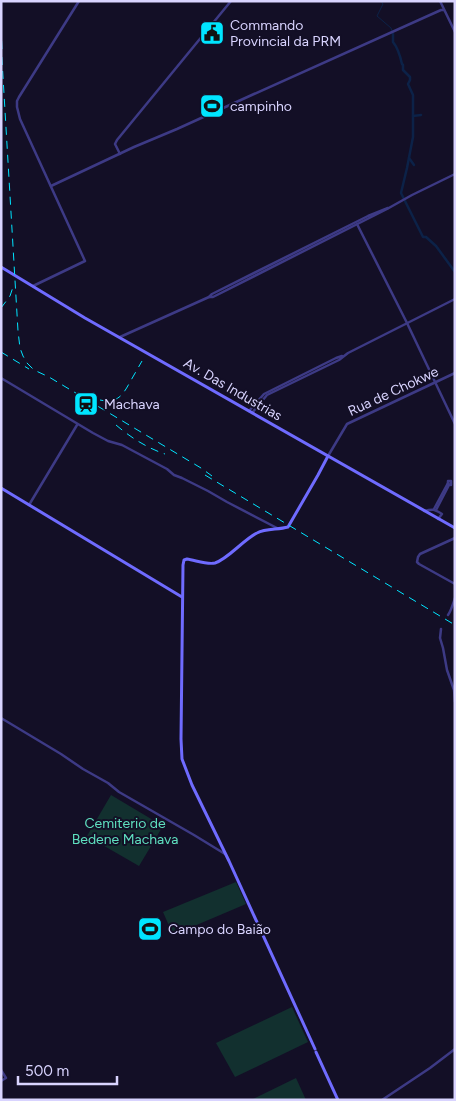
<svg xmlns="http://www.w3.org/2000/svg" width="456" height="1101" font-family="Figtree,sans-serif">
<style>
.green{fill:#12302f}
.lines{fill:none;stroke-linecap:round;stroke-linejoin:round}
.stream{stroke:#0c2248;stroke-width:1}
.canal{stroke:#0c2248;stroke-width:2.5}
.tertiary{stroke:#3d3a85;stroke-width:2.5}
.secondary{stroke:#6f6bff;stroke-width:3}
.rail{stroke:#00e5ff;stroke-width:1;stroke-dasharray:8 6;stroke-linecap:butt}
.labels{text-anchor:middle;stroke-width:4;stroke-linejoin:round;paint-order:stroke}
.poi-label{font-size:14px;fill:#d9d4ff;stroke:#130f26;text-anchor:start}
.street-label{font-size:14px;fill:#d9d4ff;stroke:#130f26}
.park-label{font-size:14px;fill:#5fe0c0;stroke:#130f26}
</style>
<rect width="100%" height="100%" fill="#130f26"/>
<!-- green -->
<g class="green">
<path d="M111,795l52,31 -24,40 -52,-30z"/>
<path d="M236,882l10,22 -73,31 -10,-23z"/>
<path d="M154,918l6,18 -13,5 -7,-18z"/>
<path d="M292,1007l16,35 -73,35 -19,-34z"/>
<path d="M296,1078l10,22h-55z"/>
</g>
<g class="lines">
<!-- stream -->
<path class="stream" d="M381,1l2,3 -6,12 14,12 2,6"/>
<!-- canal -->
<g class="canal">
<path d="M393,34v8c5,6 7,13 9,22l1,1v5l7,7v3l-2,4 5,11v42l-6,31 -6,25 22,44h3"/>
<path d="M413,116l8,-1"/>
<path d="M409,158l5,7"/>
<path d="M426,237l10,9 19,26"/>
</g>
<!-- tertiary -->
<g class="tertiary">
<path d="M440,1l15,31"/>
<path d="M120,154l-5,-10 2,-4 114,-139"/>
<path d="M51,186l83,-39 43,-18 77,-35 187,-84h3"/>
<path d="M357,224l50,99 48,101"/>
<path d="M33,286l52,-25 -65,-142 -3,-12v-6l2,-4 60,-96"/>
<path d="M209,297h4l174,-88 25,-14 43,-21"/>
<path d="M120,337l89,-40 3,-3 156,-78 20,-8"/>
<path d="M1,378l92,55 15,8 14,4 45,24 7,6 8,3 26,13 19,11 50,26"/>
<path d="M249,411l15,-17 72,-36 6,-2"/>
<path d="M252,413l15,-18 72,-35 9,-7 107,-54"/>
<path d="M328,456l19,-32 108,-51"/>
<path d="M448,481h3v4l-3,-1z"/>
<path d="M29,505l48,-80"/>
<path d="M434,509l14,-26"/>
<path d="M436,510l13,-25"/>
<path d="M424,511c9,-2 10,-2 18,3l-4,5"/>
<path d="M455,538l-35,16 -2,3 -1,5 2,2 36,20"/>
<path d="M448,615c3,-4 5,-11 7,-17"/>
<path d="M441,629l-1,9 3,10 4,22 7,20 1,12"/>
<path d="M1,718l60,36 22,15 25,14 11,9 75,43 31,19"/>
<path d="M1,1070l5,8 -5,3"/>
<path d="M382,1100l48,-32 25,-19"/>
</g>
<!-- secondary -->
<g class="secondary">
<path d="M1,267l84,51 370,210"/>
<path d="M1,488l181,109"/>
<path d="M315,1049l-86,-188 -37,-76 -10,-26 -1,-20 2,-174 1,-5 3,-1c8,1 20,6 28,4 13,-4 28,-23 42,-30 9,-5 21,-3 31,-6l30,-52 10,-19"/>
<path d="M316,1052l22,48"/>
</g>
<!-- rail -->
<g class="rail">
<path d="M1,27l1,23"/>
<path d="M1,43l17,288 2,17 3,8 4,7 7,7 15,7 152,91 11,8"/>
<path d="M1,308l9,-12 4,-12"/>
<path d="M1,352l28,17"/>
<path d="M100,400c17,4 23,-5 30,-18 4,-7 8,-14 12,-21"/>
<path d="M116,425c14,12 31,23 49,29"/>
<path d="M205,475l250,150"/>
</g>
</g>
<!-- icons -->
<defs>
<symbol id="civic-square" viewBox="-11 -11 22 22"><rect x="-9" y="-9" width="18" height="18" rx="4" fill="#00e5ff" stroke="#130f26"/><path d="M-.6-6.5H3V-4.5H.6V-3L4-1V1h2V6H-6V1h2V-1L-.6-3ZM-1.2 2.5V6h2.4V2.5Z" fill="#111"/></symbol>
<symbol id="stadium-square" viewBox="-11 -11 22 22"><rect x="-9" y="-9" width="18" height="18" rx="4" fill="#00e5ff" stroke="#130f26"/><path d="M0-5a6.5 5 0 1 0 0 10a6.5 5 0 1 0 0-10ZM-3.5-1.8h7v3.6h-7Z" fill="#111"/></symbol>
<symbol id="station-square" viewBox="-11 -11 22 22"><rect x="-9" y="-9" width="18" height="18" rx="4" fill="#00e5ff" stroke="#130f26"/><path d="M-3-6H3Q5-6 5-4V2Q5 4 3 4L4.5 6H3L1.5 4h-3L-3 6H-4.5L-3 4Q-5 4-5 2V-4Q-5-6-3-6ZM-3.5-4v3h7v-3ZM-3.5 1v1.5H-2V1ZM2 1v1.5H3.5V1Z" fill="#111"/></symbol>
</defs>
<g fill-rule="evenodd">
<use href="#civic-square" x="198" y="19" width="28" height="28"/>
<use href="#stadium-square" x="198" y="92" width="28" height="28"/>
<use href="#station-square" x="72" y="390" width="28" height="28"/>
<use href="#stadium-square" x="136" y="915" width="28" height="28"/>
</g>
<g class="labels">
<!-- poi labels -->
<g class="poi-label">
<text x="230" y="30">Commando<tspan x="230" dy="16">Provincial da PRM</tspan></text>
<text x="230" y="111">campinho</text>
<text x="104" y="409">Machava</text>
<text x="168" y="934">Campo do Baião</text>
</g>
<!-- street labels -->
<g class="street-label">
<text transform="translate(233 389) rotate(30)" y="5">Av. Das Industrias</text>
<text transform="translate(393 391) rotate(-25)" y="5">Rua de Chokwe</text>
</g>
<!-- park labels -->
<g class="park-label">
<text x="125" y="828">Cemiterio de<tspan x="125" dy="16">Bedene Machava</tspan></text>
</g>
</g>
<!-- border -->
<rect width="456" height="1101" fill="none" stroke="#d9d4ff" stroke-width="5"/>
<!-- scale -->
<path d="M18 1076v8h99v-8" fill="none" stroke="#d9d4ff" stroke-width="2.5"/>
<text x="25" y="1076" font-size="15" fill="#d9d4ff" stroke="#130f26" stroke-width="4" paint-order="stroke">500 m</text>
</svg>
